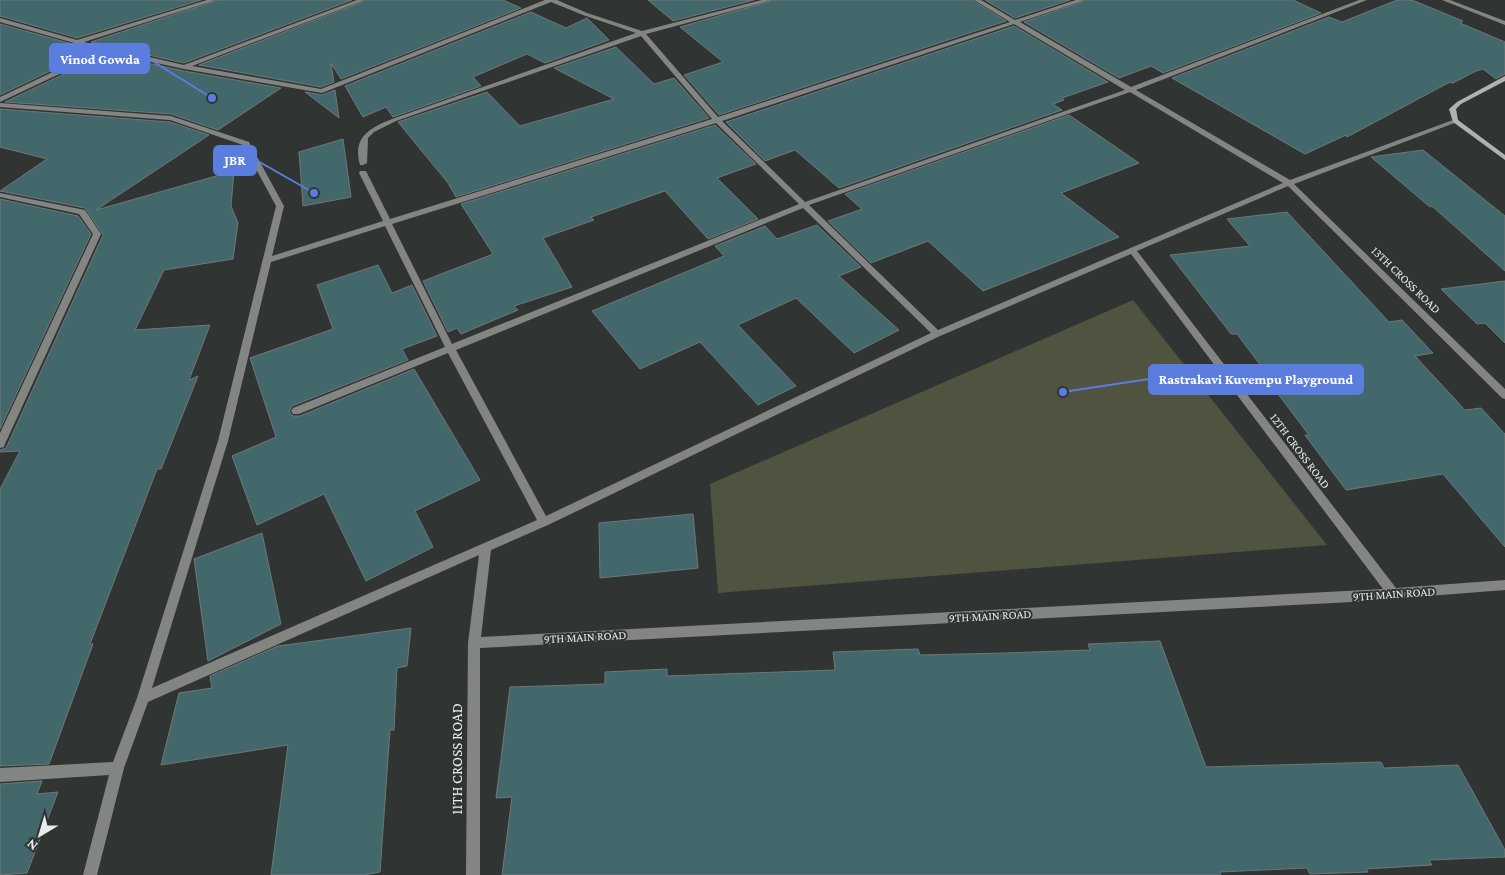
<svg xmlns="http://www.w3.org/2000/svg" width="1505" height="875" font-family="'Crimson Pro',serif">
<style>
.green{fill:#4f533f}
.building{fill:#43686c;stroke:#707777}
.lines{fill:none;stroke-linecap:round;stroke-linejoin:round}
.street{fill:#838583;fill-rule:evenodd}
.secondary{fill:#afb2af;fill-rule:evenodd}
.labels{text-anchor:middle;stroke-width:4;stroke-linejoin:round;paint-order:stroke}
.street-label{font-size:12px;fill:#e9eceb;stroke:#303533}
.near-street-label{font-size:15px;fill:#e9eceb;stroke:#303533}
.leader{fill:none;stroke:#5a7dde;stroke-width:2}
.callout-dot{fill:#5a7dde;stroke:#303533;stroke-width:2}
.callout{fill:#5a7dde;stroke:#5a7dde;stroke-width:2}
.callout-label{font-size:14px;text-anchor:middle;font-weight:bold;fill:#fff}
</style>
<rect width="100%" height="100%" fill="#303533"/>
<!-- green -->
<path class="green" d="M1133,300l194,245 -609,48 -8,-109z"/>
<!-- building -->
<g class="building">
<path d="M0,0h201l-124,38 -77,-22z"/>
<path d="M218,0h134l-168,63 -93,-21z"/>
<path d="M367,0h136l18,8 -180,71 -10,-16 3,19 -13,5 -122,-22z"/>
<path d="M648,0h106l-81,21z"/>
<path d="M774,0h198l34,21 -287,94 -35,-40 39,-13 -43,-35z"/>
<path d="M985,0h85l-55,18z"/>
<path d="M1087,0h206l28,13 -158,60 -12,-7 -32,12 -95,-56z"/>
<path d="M1397,0h15l51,21 -3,2 45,19v32l-9,5 -13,-10 -7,2 -23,12 -3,-1 -103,55 -1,-2 -41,19 -133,-76 157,-61 13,5z"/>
<path d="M531,12l35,16 21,-10 22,22 -64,23 -18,-9 -54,23 8,9 -88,31 -7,-10 -23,10 -18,-31z"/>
<path d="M0,24l94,26 -94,45z"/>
<path d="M1014,26l94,56 -46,16 2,2 -11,4 9,6 -223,78 -44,-38 -30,11 -39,-39z"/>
<path d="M616,47l38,37 20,-6 35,40 -253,79 -8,-14 -50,-61 89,-30 33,34 94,-27 -60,-31z"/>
<path d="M106,54l78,17 97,17 -63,42 -47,-16 -166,-12z"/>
<path d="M335,90l4,28 -34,-26 17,3z"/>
<path d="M0,109l170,13 39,13 -113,75 138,-39 -3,35 7,17 -5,36 -69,11 -29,60 75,-5 -21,55 9,-4 -37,93h-4l-67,175h3l-44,120 -49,2v-277l20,-38 -20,1v-2l6,-2 97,-213 -18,-27 -85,-17 47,-32 -47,-12z"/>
<path d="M1069,115l70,48 -78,30 58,44 -136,54 -55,-50 -57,22 -43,-42 34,-12 -17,-15z"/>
<path d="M715,125l41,39 -39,14 41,41 -50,20 -43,-48 -74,26 3,3 -51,18 29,49 -58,19 4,4 -57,24 -4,-6 -9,4 -25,-51 70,-27 -32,-50z"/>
<path d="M343,139l8,58 -48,9 -4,-54z"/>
<path d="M1423,150l82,66v55l-73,-65 -2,1 -59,-50z"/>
<path d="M0,199l78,17 13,18 -91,195z"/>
<path d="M1287,212l102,110 13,-2 31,33 -18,3 50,54 16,-2 24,26v113l-62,-73 -97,16 -41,-55h4l-37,-49h4l-39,-52h-6l-61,-79 80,-9 -23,-27z"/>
<path d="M817,225l44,42 -22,9 60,54 -45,23 -58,-55 -58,27 58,61 -38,19 -58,-63 -60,27 -48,-58 132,-55 -9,-10 50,-20 12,13z"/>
<path d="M378,265l14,28 20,-8 25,51 -35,13 6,11 -116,46 -3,6 4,4h7l114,-47 66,111 -65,31 18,36 -67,34 -42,-87 -67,31 -25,-69 44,-19 -26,-79 83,-29 -16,-44z"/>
<path d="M1505,281v62l-20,-20 -8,1 -36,-35z"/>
<path d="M693,514l5,54 -98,10 -1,-55z"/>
<path d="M262,533l19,91 -73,37 -14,-102z"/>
<path d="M411,628l-4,38 -10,2 -3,62h-4l-10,142 -16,3h-93l17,-130 -127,20 18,-72 33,-5 -2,-12 68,-30z"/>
<path d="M1160,641l46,126 175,-5 3,6 74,-3 47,85v7l-76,3 3,5 -66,4 2,3 -58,2 -3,-6 -87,4 1,3h-719l10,-78 -16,1 14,-111 95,-3v-12l62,-3v7l168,-6 -2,-18 85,-3 2,6 85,-2 85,-3 -2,-6z"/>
<path d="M42,781l-5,13 21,-2 -31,81 -27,2v-91z"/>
</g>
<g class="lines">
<!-- street -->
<g class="street">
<path d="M207,0h9l-132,42 100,23 173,-65h8l-173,66 129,23 224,-89h12l30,13 55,18 120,-31h10l-126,34 72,83 292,-95 -36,-22h7l34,20 61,-20h9l-65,22 111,65 228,-87h8l-231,90 154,90 163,-60h4v2l-163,62 211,205v10l-3,-1 -214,-212 -151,65 259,337 109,-8v10l-153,12 -872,46v227h-14l2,-232 11,-88 -331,147 -24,66 -27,107h-14l26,-100 -109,7v-14l113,-6 24,-64 81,-257 58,-235 -33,-61 -73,-25 -170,-13v-4l171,13 78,26 35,64 -12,50 111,-35 -24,-48 1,-2h6l24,48 322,-100 -71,-83 -245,85 -22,11 -6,6 -1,25 -4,2h-3c-8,-28 10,-37 32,-46l244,-86 -53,-18 -32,-13 -229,91 -138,-24 -78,-17 -106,50v-5l99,-47 -99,-28v-4l77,22zM1014,24l111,66 -320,112 -83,-81zM1130,92l153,91 -345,147 -129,-125zM716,123l83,81 -347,140 -60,-120zM803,208l128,125 -385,183 -90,-166zM385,226l60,121 -152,61 -2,3 2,3h6l149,-61 89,167 -385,168 76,-247 43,-179zM1131,254l252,335 -902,48 10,-87 57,-25 392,-189z"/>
<path d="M1442,0h8l55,21v4z"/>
<path d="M0,193l85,17 16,24 -96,210 -1,3 -4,1v-15l93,-199 -14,-20 -79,-17z"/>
</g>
<!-- secondary -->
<path class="secondary" d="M1505,76v5l-44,23 -5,5 2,11 47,35v5l-52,-38 -4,-13 8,-7z"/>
</g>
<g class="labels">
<!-- street labels -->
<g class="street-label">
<text transform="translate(1406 280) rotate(44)" y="4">13TH CROSS ROAD</text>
<text transform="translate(1300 451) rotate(53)" y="4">12TH CROSS ROAD</text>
<text transform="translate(1394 594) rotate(-4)" y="4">9TH MAIN ROAD</text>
<text transform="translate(990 616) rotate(-3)" y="4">9TH MAIN ROAD</text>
<text transform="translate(585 637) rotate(-3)" y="4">9TH MAIN ROAD</text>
</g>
<!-- near-street labels -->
<g class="near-street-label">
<text transform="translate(457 759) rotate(-90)" y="5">11TH CROSS ROAD</text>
</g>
</g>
<!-- callouts -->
<path class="leader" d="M212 98L149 59M314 193L256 160M1063 392L1149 379"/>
<g class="callout-dot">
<circle cx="212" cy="98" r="5"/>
<circle cx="314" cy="193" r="5"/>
<circle cx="1063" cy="392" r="5"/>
</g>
<g class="callout">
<rect x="50" y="44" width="99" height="29" rx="5"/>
<rect x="214" y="146" width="42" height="29" rx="5"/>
<rect x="1149" y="365" width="214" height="29" rx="5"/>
</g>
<g class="callout-label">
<text x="100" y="64">Vinod Gowda</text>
<text x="235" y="165">JBR</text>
<text x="1256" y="384">Rastrakavi Kuvempu Playground</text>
</g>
<!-- north arrow -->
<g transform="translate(40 835) rotate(218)" stroke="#303533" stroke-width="4" paint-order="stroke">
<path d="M0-4L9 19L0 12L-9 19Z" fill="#e9eceb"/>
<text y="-8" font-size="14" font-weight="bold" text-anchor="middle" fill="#e9eceb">N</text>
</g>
</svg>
